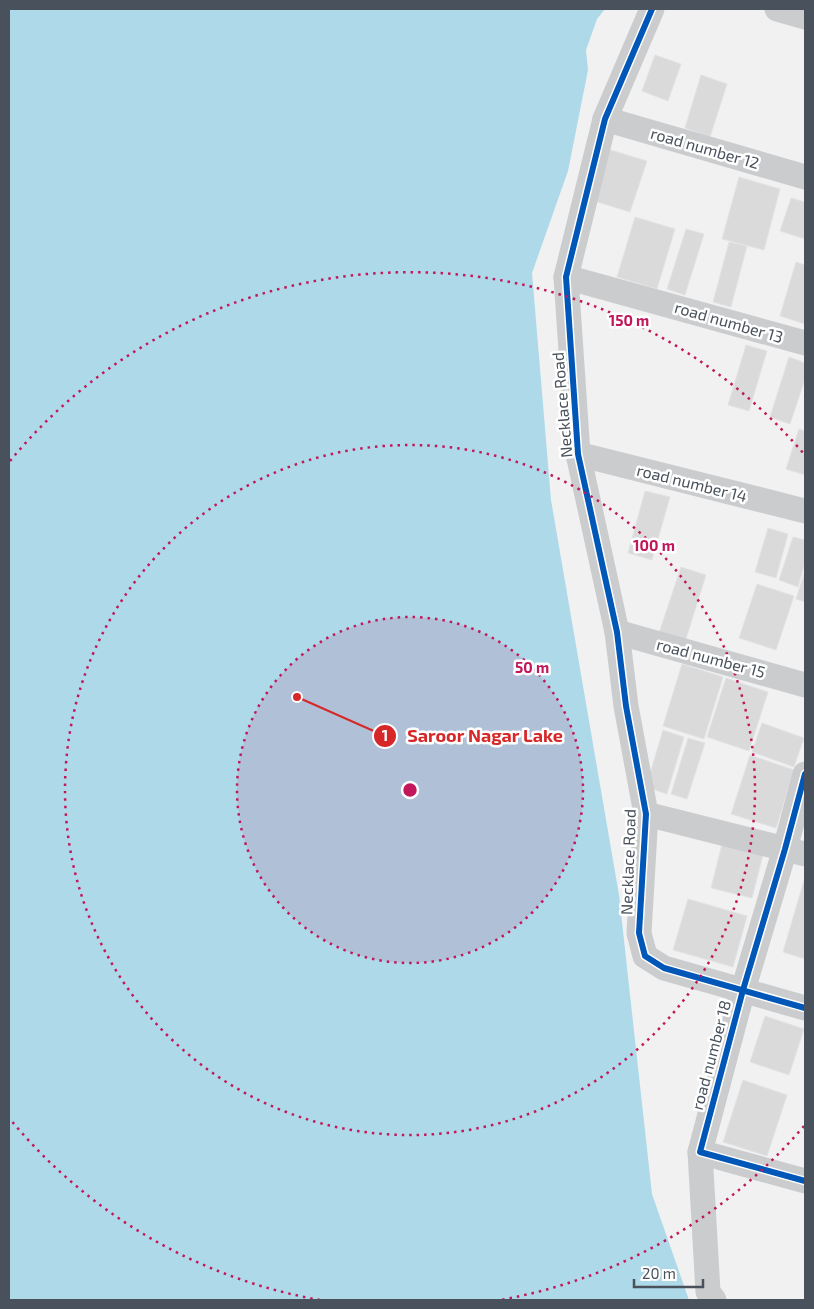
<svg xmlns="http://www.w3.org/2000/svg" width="814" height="1309" font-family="'Exo 2',sans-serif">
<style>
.water{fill:#aed9e9}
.building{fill:#dadadb;stroke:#e2e3e4}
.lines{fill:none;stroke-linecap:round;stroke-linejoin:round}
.minor{stroke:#cbccce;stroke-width:25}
.cycleway-casing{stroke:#fff;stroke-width:9}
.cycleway{stroke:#0057b8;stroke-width:6}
.ring{fill:none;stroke:#c2185b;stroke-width:2.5;stroke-dasharray:2.5 5}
.labels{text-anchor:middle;stroke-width:5;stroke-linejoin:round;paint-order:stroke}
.street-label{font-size:16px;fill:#49525c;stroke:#fff}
.centre{fill:#c2185b;stroke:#fff;stroke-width:2.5}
.ring-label{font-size:15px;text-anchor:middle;font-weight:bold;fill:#c2185b;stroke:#fff;stroke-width:5;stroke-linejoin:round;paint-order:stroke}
.leader{fill:none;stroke:#d62828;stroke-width:2}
.callout-dot{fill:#d62828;stroke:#fff;stroke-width:2}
.mark-label{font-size:15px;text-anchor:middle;font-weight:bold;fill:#fff}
.callout-label{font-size:18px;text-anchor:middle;font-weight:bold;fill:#d62828;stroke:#fff;stroke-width:5;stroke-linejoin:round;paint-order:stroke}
</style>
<rect width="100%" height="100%" fill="#f1f1f1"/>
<!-- water -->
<path class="water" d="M9,9h596l-8,10 -11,31 2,20 -20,101 -36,102 19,227 68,395 33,299 37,106h-680z"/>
<!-- building -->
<g class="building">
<path d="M655,55l26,9 -13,37 -26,-10z"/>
<path d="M701,75l26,9 -17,53 -25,-9z"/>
<path d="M604,148l43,13 -17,51 -42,-13z"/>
<path d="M739,177l41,12 -16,61 -42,-11z"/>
<path d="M791,198l14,4v37l-25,-8z"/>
<path d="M635,217l40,12 -18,60 -40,-12z"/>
<path d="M686,229l18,5 -19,61 -18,-6z"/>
<path d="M729,242l18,4 -16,61 -18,-5z"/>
<path d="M796,262l9,3v59l-25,-8z"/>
<path d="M746,345l21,6 -18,60 -21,-6z"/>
<path d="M789,357l16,6v16l-15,45 -20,-7z"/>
<path d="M799,429l6,2v44l-19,-6z"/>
<path d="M645,491l25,6 -18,63 -24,-7z"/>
<path d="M768,528l20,6 -12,44 -21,-6z"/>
<path d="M793,537l12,3v23l-7,24 -19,-7z"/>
<path d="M681,567l25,8 -21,67 -26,-9z"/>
<path d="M805,571v31l-9,-3z"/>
<path d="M757,584l37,12 -18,54 -37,-12z"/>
<path d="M682,664l41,13 -19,62 -41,-13z"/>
<path d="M726,678l42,14 -19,59 -42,-14z"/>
<path d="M762,723l42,15 -10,29 -42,-15z"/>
<path d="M663,730l21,7 -17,57 -21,-7z"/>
<path d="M688,738l17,5 -18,56 -16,-5z"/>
<path d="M750,755l44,15 -18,58 -45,-14z"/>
<path d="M722,844l41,11 -11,43 -41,-10z"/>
<path d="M805,877v82l-22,-7z"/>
<path d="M688,899l59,17 -14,51 -60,-17z"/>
<path d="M765,1016l39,13 -15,46 -39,-13z"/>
<path d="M743,1080l44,15 -20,61 -44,-14z"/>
</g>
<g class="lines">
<!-- minor -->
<g class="minor">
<path d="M652,9l-47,110 -39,158 12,177 39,178 9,74 20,108 -7,119 6,23 19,12 141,40"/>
<path d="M777,9l28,8"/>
<path d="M605,119l200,58"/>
<path d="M566,277l239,66"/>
<path d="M578,454l227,57"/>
<path d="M617,632l188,53"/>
<path d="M805,774l-20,75 -42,141 -43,162 105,29"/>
<path d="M646,814l159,40"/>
<path d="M700,1152l8,140 6,8"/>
</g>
<defs>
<g id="cycleway">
<path d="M652,9l-47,110 -39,158 12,177 39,178 9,74 20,108 -7,119 6,23 19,12 141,40"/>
<path d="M805,774l-20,75 -42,141 -43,162 105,29"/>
</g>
</defs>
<!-- cycleway casing -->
<use href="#cycleway" class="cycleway-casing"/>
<!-- cycleway -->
<use href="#cycleway" class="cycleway"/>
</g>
<!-- distance rings -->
<circle cx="410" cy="790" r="173" fill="#c2185b" fill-opacity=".12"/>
<g class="ring">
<circle cx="410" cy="790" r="173"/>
<circle cx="410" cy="790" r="345"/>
<path d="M804 1126A518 518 0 0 1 500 1300M320 1300A518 518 0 0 1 10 1119M10 461A518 518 0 0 1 804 454"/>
</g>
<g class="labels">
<!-- street labels -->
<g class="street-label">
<text transform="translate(705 148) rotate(16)" y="6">road number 12</text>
<text transform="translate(729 322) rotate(16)" y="6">road number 13</text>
<text transform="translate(562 405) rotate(-95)" y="6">Necklace Road</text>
<text transform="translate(692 483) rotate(14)" y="6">road number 14</text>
<text transform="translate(711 658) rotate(15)" y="6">road number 15</text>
<text transform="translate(628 862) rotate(-88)" y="6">Necklace Road</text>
<text transform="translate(711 1055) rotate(-75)" y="6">road number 18</text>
</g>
</g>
<circle cx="410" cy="790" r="8" class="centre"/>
<g class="ring-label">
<text x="629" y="326">150 m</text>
<text x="654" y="551">100 m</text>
<text x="532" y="673">50 m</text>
</g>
<!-- callouts -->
<path class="leader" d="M297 697L385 736"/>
<g class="callout-dot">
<circle cx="297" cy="697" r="5"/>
<circle cx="385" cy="736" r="12"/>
</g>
<g class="mark-label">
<text x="385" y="741">1</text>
</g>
<g class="callout-label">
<text x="485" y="742">Saroor Nagar Lake</text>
</g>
<!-- border -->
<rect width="814" height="1309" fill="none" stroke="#49525c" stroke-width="20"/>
<!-- scale -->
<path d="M634 1279v8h69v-8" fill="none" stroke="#49525c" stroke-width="2.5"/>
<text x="642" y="1279" font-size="15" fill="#49525c" stroke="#ffffff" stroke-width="4" paint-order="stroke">20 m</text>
</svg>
